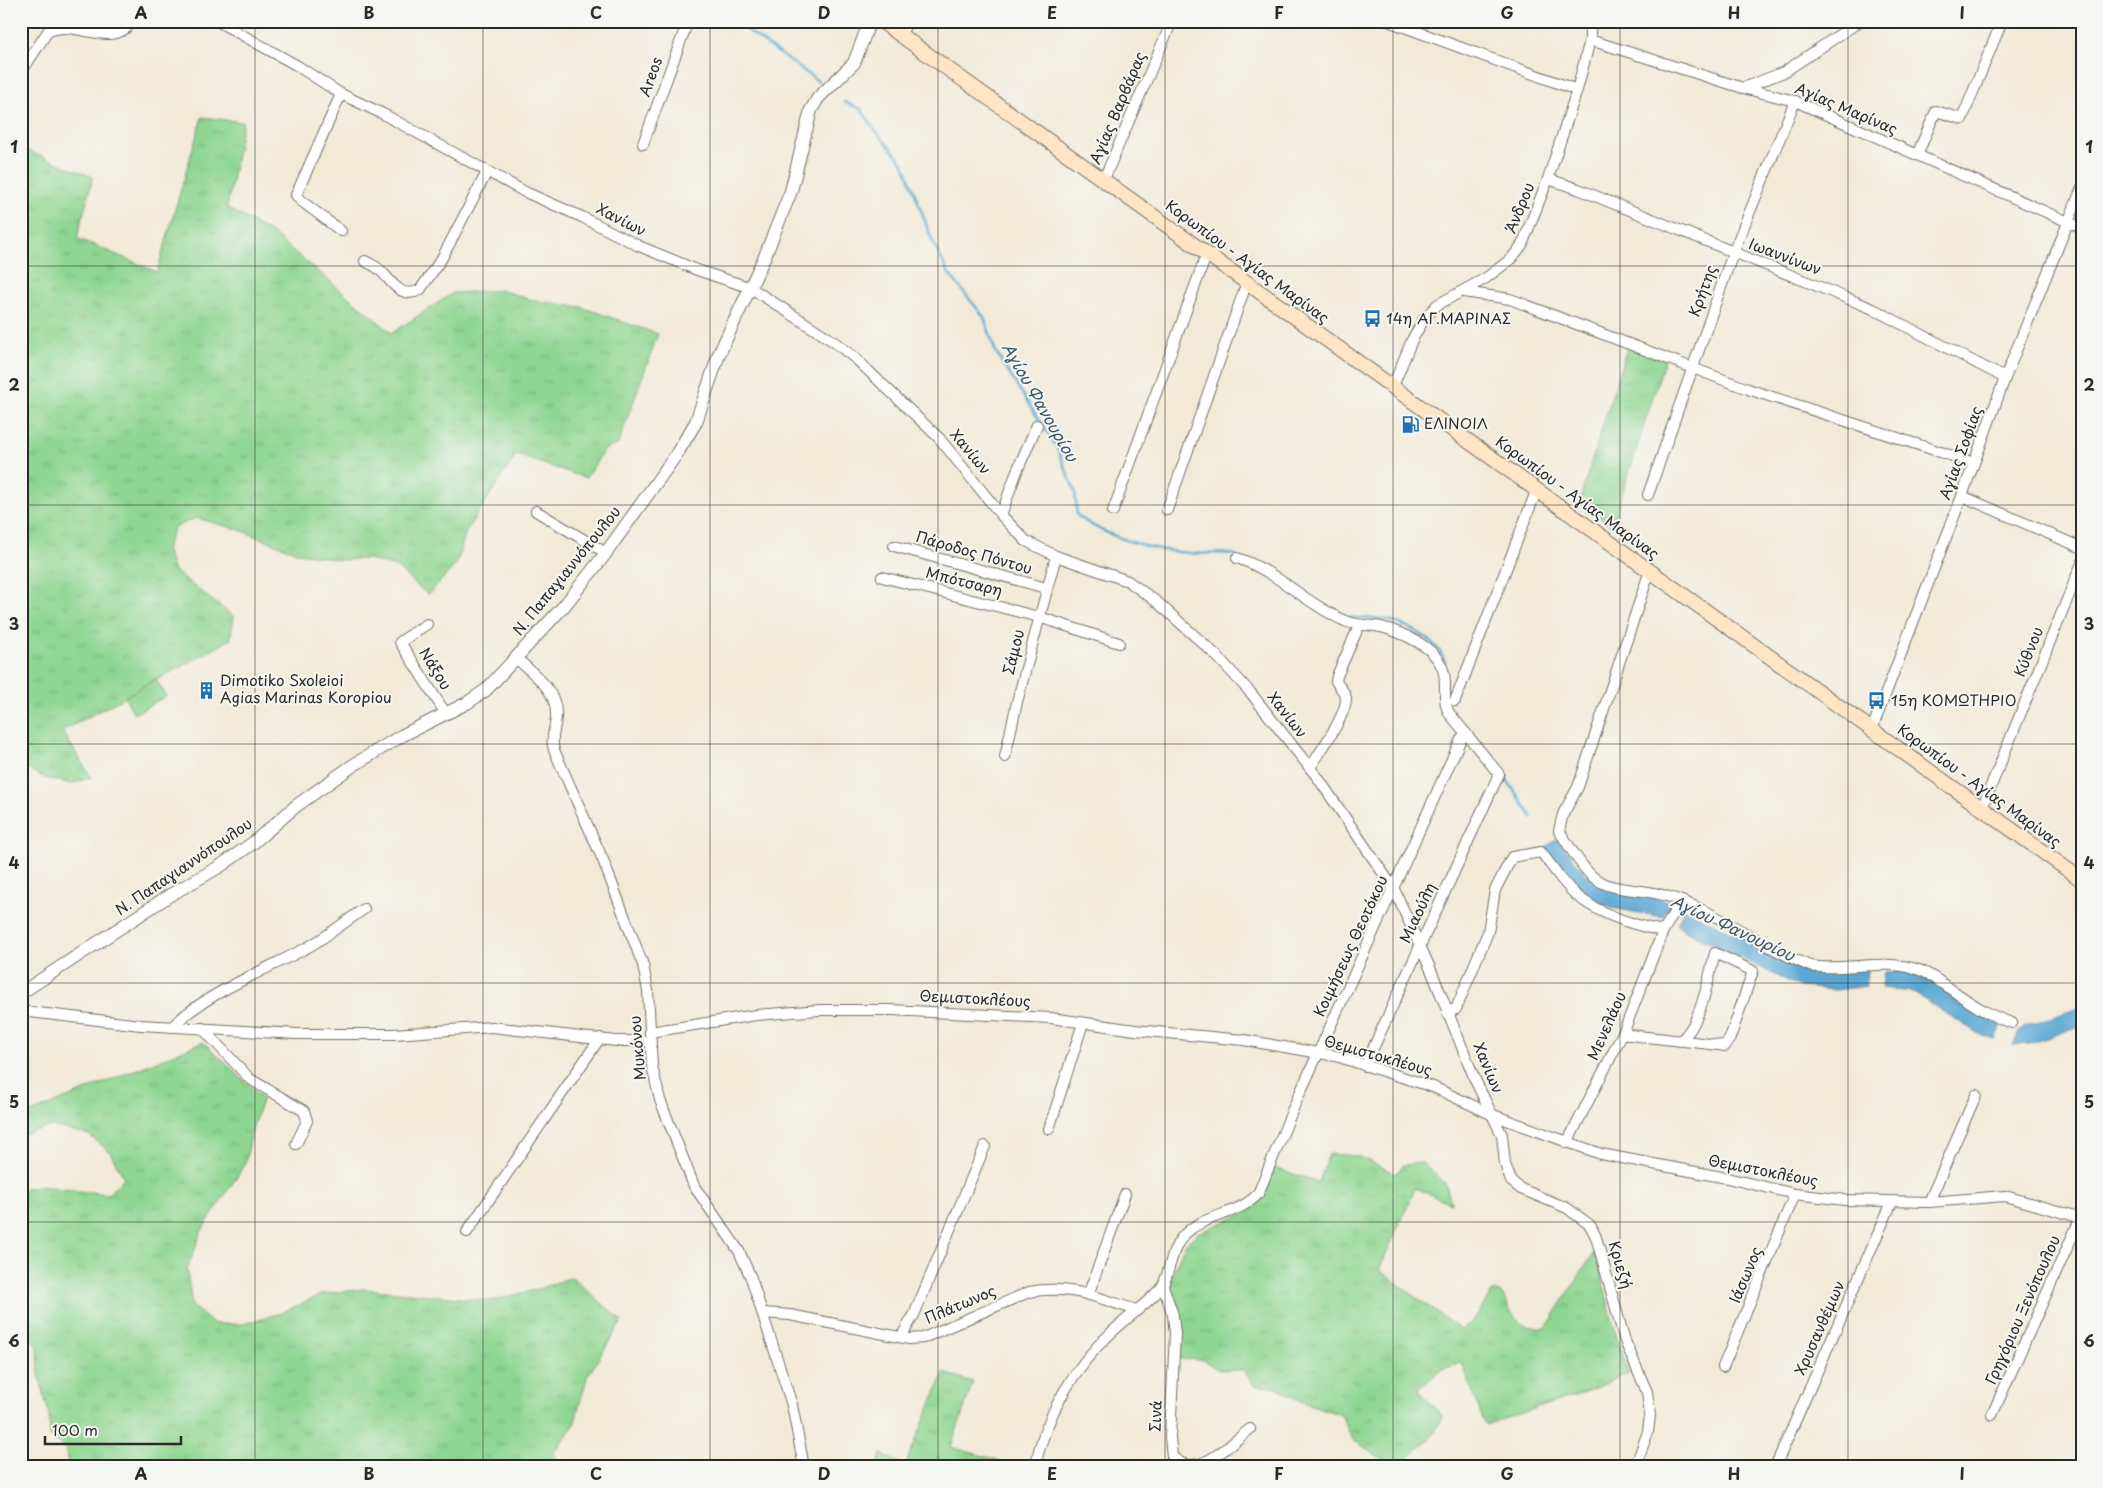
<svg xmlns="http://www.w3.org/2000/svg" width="2103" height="1488" font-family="'Playpen Sans',sans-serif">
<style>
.grass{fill:url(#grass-tufts);stroke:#5c805e}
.pitch{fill:#8ed691;stroke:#5c805e}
.water{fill:#5aa7d3;stroke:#42697f}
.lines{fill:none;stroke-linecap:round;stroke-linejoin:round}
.stream{stroke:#5aa7d3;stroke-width:2.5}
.minor-casing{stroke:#716e67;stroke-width:12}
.tertiary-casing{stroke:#716e67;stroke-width:14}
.secondary-casing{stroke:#716e67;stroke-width:16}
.minor{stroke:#fff;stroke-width:10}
.tertiary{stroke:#fff;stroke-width:12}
.secondary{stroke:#fee5c5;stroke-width:14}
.grid{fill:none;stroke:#2b2b2b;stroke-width:1;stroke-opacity:0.55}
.labels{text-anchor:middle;stroke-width:4;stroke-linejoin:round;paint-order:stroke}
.street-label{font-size:15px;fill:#2b2b2b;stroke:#f6f6f2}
.poi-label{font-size:15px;fill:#2b2b2b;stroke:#f6f6f2;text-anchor:start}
.water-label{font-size:16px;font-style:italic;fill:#3b5666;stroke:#f6f6f2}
.neatline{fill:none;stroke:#2b2b2b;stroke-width:2}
.grid-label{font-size:16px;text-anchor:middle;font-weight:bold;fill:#2b2b2b}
</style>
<defs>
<pattern id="grass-tufts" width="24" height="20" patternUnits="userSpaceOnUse" patternTransform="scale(1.25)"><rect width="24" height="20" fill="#8ed691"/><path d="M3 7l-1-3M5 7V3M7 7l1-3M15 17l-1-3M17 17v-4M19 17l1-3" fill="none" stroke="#7bb87d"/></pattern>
</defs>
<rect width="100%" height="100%" fill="#f6f6f2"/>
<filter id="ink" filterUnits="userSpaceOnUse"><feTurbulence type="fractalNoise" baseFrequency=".02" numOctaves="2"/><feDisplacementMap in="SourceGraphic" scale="10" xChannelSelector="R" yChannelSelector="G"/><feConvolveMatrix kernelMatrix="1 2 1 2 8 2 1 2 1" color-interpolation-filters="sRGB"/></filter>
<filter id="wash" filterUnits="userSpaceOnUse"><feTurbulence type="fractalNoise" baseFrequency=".0096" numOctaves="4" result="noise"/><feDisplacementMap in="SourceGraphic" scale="20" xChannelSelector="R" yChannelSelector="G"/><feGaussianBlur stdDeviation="1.12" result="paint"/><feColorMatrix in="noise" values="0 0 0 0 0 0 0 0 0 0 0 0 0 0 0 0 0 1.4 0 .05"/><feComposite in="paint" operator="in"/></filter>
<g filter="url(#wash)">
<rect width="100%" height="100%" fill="#f2ead7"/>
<!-- grass -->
<g class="grass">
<path d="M202,117l41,5 -16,86 42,23 123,102 61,-40 48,-3 31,10 49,7 77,27 -40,110 -13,5 -19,29 -70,-23 -50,76 -9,32 -29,32 -32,-28 -28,-8 -29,1 -40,-7 -62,-24 -41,-11 -22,10 -8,21 8,22 60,46 -4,23 -168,91 29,46 -20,7 -26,-6 -24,-12v-618l72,29 -16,61 80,34z"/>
<path d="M1628,345l37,14 -53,167 -33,-24z"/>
<path d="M203,1042l60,56 -10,28 -8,38 -43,66 -15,40 5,36 22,18h29l38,-11 41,-19 42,-5 128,12 50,-13 30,-11 50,44 -35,56 -13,48 -21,29 13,13h-496l-5,-19 -15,-12 -1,-22 -10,-39 -1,-26 -17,-31v-129l17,-3 70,8 16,-16 -14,-26 -21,-17 -37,-9 -31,9v-18z"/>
<path d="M1329,1154l29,2 38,18 7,-9 20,-2 22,20 6,20 -36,-15 -36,82 82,60 10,-6 22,-33 9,3c12,24 14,34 44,34l49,-77 21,83 13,39 -46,20 -98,32 -23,-62 -20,6 -24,20 25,28 -10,18 -35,32h-3l-42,-27 -12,-25 -38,-13 -26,-14 -23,-3 -10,-15h-25l-16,-10 -23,-1 -4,-52 -9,-20 18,-43 13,-11 54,-23 12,-14 10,-28 45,14z"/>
<path d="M944,1373l29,9 -22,65 47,13 8,7h-129l4,-13 24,12z"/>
</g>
<!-- pitch -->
<path class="pitch" d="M156,679l10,17 -32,18 -9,-17z"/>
<!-- water -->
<g class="water">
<path d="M1557,839l29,35 84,28 -7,15 -52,-9 -30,-13 -33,-38 -4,-9z"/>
<path d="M1684,909l113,55 70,6 -1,16 -30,4 -36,-3 -115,-56 -8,-7z"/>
<path d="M1898,971c38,4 70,37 103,54l-6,15 -13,-4 -70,-44 -30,-4 2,-16z"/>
<path d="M2082,1007v18l-52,19 -17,1 6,-14 6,-5z"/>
</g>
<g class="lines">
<!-- stream -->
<g class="stream">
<path d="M734,21l84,60"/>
<path d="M844,102l17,7 14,21 29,34 28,76 17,34 35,43 12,36 60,93 19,45 2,24c27,22 78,36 112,38 16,2 31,-2 47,2"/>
<path d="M1347,617c11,2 23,0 35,2 23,4 55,19 63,43"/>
<path d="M1474,736l19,23"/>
<path d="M1503,774l29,43"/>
</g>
</g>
</g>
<g filter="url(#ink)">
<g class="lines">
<defs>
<g id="minor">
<path d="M217,21l79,44 45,29 42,20 142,78 57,25 57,29 58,24 54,18 82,53 23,18 83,79 62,77 25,26 30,15 72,25 29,21 59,53 34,37 68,86 76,111 37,81 45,112 26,53 3,29 6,17 10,8 46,19 23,17 6,12 29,104 22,51 3,23 -2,17 -13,35"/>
<path d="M1388,21l189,69"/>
<path d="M1590,40l153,48 52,13 287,127"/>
<path d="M22,71l26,-40c5,-1 10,-3 15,-3 24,-1 54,18 69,-7"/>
<path d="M1743,88l41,-16 76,-51"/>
<path d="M643,144l45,-123"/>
<path d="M1917,155l19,-44 26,8 40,-98"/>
<path d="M1104,179l68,-158"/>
<path d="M1548,179l30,10 254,103 41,17 132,69"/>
<path d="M341,231l-41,-31 -4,-5 45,-101"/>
<path d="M365,261c5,3 11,5 15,9 11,10 20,30 40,20l22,-32 45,-86"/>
<path d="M1464,292l46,7 238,90 226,74"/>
<path d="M1393,386l19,-46 12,-21 13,-14 49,-27 25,-19 11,-14 26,-66 29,-89 13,-50v-19"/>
<path d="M1648,495l85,-242 62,-152"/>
<path d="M1962,496l120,52"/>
<path d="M1167,510l80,-228"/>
<path d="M536,511l70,42"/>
<path d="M1113,511l94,-258"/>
<path d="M1001,515l16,-44 20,-46"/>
<path d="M894,546l152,42"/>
<path d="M1237,558c40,13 69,46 108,63 10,4 19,4 30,5 17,2 49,16 60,30 18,21 4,37 14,57l50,61 -134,292"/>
<path d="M1650,570l-72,217 -15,27 -4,17c11,15 20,34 34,46 19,15 43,11 66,17 54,13 99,52 151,72 34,6 72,-8 106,3 13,3 22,12 33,19 20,14 40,28 63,35"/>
<path d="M882,577l157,40 80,26"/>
<path d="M427,624l-27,18 46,72"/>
<path d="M517,659c17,15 40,31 39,56 0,13 -6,22 -2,35l49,110 40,105 5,26 4,75 8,34 34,86 45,65 12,27 41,127 12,62"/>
<path d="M1455,701l82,-212"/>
<path d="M1872,729l90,-233 43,-118 77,-190"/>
<path d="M1005,757l12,-55 39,-146"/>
<path d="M1310,768c9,-15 37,-53 36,-70 -1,-7 -7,-11 -10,-17l1,-5 22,-50"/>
<path d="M1982,808l100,-245"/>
<path d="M21,1011l120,14 157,9h96l98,-7 124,14h34"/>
<path d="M1447,1012l9,-3 32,-77 7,-42 17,-33 29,-5c11,14 21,30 34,42 23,20 58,31 88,37"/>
<path d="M172,1027c30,-32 98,-59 138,-81 19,-11 36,-25 54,-37"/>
<path d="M202,1028l48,51 54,32 3,10 -11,23"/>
<path d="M650,1032l106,-17 64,-5h71l160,8 84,12 109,10 92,16 97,31 60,28 108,39 126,24 68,16 50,6 84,2 76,-6 77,22"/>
<path d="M1623,1034c34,5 68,7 102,12l5,-8 23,-67 -38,-18c-6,23 -15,76 -36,88"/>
<path d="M1049,1129l34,-106"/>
<path d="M1567,1143l57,-112 39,-100 18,-30"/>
<path d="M1929,1202l47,-107"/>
<path d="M467,1232l133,-194"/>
<path d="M1163,1286l10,29 2,19 -5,103 2,19c23,27 59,-13 78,-27"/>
<path d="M1088,1295l37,-101"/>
<path d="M763,1313l27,2 119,24 14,-1 106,-46c41,-8 69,6 107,18"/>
<path d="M901,1337l13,-22 71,-169"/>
<path d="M1723,1367l72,-173"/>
<path d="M1992,1415l89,-198"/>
<path d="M1035,1467c10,-51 40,-102 78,-136 10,-10 45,-36 50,-46 8,-17 8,-38 23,-52 20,-19 51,-17 72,-39l37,-90 166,-365 5,-6"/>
<path d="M1775,1467l117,-265"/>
</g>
<g id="tertiary">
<path d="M900,33l7,-12"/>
<path d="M21,993l149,-98 49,-28 34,-24 43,-37 56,-40 51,-31 64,-32 19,-13 78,-84 39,-49 73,-102 20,-33 23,-68 46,-98 26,-65 20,-81 7,-12 36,-35 16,-42"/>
</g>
<path id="secondary" d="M881,21l1201,859"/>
</defs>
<!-- minor casing -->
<use href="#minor" class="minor-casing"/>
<!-- tertiary casing -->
<use href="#tertiary" class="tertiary-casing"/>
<!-- secondary casing -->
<use href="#secondary" class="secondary-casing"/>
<!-- minor -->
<use href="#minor" class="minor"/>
<!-- tertiary -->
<use href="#tertiary" class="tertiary"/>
<!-- secondary -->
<use href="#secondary" class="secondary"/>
</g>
</g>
<!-- grid -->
<path class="grid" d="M255,21v1446M483,21v1446M710,21v1446M938,21v1446M1165,21v1446M1393,21v1446M1620,21v1446M1848,21v1446M21,266h2061M21,505h2061M21,744h2061M21,983h2061M21,1222h2061"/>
<!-- icons -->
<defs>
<symbol id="bus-bare" viewBox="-9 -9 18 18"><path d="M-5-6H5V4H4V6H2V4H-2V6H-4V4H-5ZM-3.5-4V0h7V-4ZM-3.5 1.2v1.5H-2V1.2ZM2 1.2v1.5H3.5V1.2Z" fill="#1f6fb2" stroke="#f6f6f2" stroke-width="2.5" paint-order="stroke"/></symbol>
<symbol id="fuel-bare" viewBox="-9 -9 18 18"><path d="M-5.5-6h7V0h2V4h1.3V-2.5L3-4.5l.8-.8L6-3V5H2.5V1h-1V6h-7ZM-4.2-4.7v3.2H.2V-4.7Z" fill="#1f6fb2" stroke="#f6f6f2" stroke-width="2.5" paint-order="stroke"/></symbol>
<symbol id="building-bare" viewBox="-9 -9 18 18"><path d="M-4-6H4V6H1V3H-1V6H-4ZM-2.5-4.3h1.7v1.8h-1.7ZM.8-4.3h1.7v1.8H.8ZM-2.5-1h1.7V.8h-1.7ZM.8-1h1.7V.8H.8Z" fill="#1f6fb2" stroke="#f6f6f2" stroke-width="2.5" paint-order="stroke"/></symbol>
</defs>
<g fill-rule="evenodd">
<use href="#bus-bare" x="1360" y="306" width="25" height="25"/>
<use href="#fuel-bare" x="1398" y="412" width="25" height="25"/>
<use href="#building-bare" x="194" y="678" width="25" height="25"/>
<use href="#bus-bare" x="1864" y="688" width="25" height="25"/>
</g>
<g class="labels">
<!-- street labels -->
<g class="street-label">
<text transform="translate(651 77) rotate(-70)" y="5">Areos</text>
<text transform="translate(1118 108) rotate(-67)" y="5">Αγίας Βαρβάρας</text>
<text transform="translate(1846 109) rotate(23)" y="5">Αγίας Μαρίνας</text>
<text transform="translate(1520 208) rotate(-68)" y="5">Άνδρου</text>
<text transform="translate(621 220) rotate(27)" y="5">Χανίων</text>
<text transform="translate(1785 257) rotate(21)" y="5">Ιωαννίνων</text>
<text transform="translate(1247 262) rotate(36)" y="5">Κορωπίου - Αγίας Μαρίνας</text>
<text transform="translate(1703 291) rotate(-70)" y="5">Κρήτης</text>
<text transform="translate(970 452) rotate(50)" y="5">Χανίων</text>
<text transform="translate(1961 453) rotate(-70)" y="5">Αγίας Σοφίας</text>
<text transform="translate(1577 498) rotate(36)" y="5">Κορωπίου - Αγίας Μαρίνας</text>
<text transform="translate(974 553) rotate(16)" y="5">Πάροδος Πόντου</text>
<text transform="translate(567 571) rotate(-51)" y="5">Ν. Παπαγιαννόπουλου</text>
<text transform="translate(964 582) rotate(14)" y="5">Μπότσαρη</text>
<text transform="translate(1014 652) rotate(-76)" y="5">Σάμου</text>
<text transform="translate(2029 652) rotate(-68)" y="5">Κύθνου</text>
<text transform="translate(435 669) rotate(58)" y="5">Νάξου</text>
<text transform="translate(1287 715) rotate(52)" y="5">Χανίων</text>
<text transform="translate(1979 786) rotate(36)" y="5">Κορωπίου - Αγίας Μαρίνας</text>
<text transform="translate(184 867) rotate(-34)" y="5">Ν. Παπαγιαννόπουλου</text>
<text transform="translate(1418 913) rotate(-65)" y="5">Μιαούλη</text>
<text transform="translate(1351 946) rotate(-65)" y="5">Κοιμήσεως Θεοτόκου</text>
<text transform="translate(975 999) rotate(3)" y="5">Θεμιστοκλέους</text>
<text transform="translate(1607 1026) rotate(-66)" y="5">Μενελάου</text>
<text transform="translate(638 1048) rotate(-95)" y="5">Μυκόνου</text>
<text transform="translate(1378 1056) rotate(16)" y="5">Θεμιστοκλέους</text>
<text transform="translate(1488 1068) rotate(67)" y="5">Χανίων</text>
<text transform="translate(1763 1171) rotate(11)" y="5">Θεμιστοκλέους</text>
<text transform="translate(1620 1265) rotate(74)" y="5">Κριεζή</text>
<text transform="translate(1746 1275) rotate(-67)" y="5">Ιάσωνος</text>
<text transform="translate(960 1305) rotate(-23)" y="5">Πλάτωνος</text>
<text transform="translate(2023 1310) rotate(-66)" y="5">Γρηγόριου Ξενόπουλου</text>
<text transform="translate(1820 1328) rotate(-66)" y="5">Χρυσανθέμων</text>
<text transform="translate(1156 1416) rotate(-87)" y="5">Σινά</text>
</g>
<!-- poi labels -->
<g class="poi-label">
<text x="1386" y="324">14η ΑΓ.ΜΑΡΙΝΑΣ</text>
<text x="1424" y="429">ΕΛΙΝΟΙΛ</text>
<text x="220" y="686">Dimotiko Sxoleioi<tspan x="220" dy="17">Agias Marinas Koropiou</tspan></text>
<text x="1891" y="706">15η ΚΟΜΩΤΗΡΙΟ</text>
</g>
<!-- water labels -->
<g class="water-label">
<text transform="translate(1040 402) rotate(60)" y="6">Αγίου Φανουρίου</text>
<text transform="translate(1733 928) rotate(25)" y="6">Αγίου Φανουρίου</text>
</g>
</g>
<!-- margin -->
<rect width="2103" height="1488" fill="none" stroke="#f6f6f2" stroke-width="55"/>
<!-- scale -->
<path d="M45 1436v8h136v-8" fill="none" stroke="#2b2b2b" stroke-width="2.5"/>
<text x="52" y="1436" font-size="15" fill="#2b2b2b" stroke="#f6f6f2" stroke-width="4" paint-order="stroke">100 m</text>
<rect x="28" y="28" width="2048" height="1432" class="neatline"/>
<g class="grid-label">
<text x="141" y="19">A</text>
<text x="369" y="19">B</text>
<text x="596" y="19">C</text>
<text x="824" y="19">D</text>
<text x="1052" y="19">E</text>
<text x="1279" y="19">F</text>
<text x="1507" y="19">G</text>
<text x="1734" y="19">H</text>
<text x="1962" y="19">I</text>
<text x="14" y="153">1</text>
<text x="2089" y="153">1</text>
<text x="14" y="391">2</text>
<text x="2089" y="391">2</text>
<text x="14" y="630">3</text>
<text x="2089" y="630">3</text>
<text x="14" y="869">4</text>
<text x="2089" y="869">4</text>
<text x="14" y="1108">5</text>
<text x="2089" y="1108">5</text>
<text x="14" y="1347">6</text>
<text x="2089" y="1347">6</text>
<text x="141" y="1480">A</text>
<text x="369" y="1480">B</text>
<text x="596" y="1480">C</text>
<text x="824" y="1480">D</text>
<text x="1052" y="1480">E</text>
<text x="1279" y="1480">F</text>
<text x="1507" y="1480">G</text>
<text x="1734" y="1480">H</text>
<text x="1962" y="1480">I</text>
</g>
</svg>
